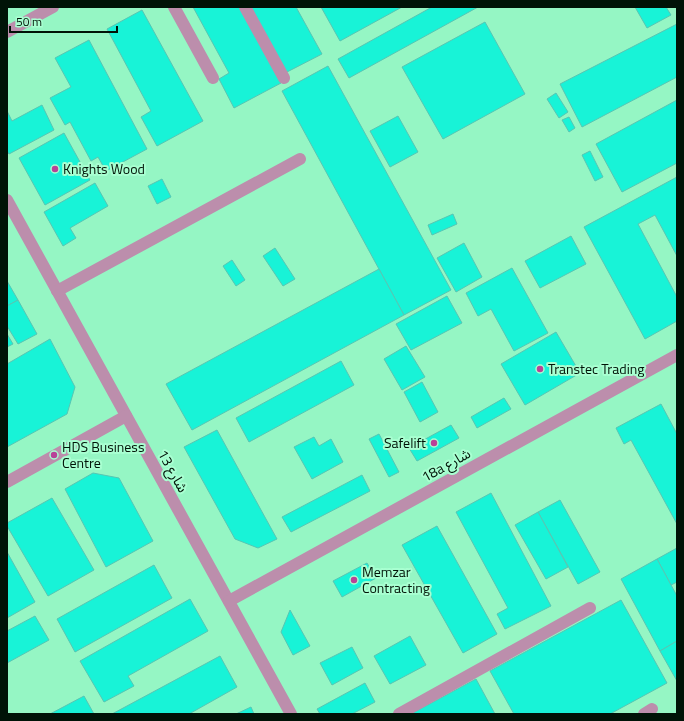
<svg xmlns="http://www.w3.org/2000/svg" width="684" height="721" font-family="'Titillium Web','Noto Sans Arabic',sans-serif">
<style>
.built{fill:#95f6c4}
.building{fill:#18f3d7;stroke:#57c6b3}
.lines{fill:none;stroke-linecap:round;stroke-linejoin:round}
.minor{stroke:#bc8eac;stroke-width:12}
.poi-dot{fill:#b84298;stroke:#a8ffd1;stroke-width:1.5}
.labels{text-anchor:middle;stroke-width:4;stroke-linejoin:round;paint-order:stroke}
.poi-label{font-size:14px;fill:#001307;stroke:#a8ffd1;text-anchor:start}
.street-label{font-size:14px;fill:#001307;stroke:#a8ffd1}
</style>
<rect width="100%" height="100%" fill="#a8ffd1"/>
<!-- built -->
<rect class="built" x="7" y="7" width="670" height="707"/>
<!-- building -->
<g class="building">
<path d="M193,7h46l42,76 -47,25 -15,-29 10,-6z"/>
<path d="M250,7h46l26,47 -37,19z"/>
<path d="M321,7h81l-62,34z"/>
<path d="M432,7h46l-129,71 -11,-19z"/>
<path d="M635,7h31l5,8 -24,13z"/>
<path d="M142,10l61,111 -46,25 -16,-29 10,-6 -44,-82z"/>
<path d="M485,22l40,72 -82,45 -41,-72z"/>
<path d="M677,24v53l-95,50 -22,-43z"/>
<path d="M89,40l58,109 -41,22 -8,-14 -7,4 -21,-39 -5,3 -15,-27 21,-11 -16,-29z"/>
<path d="M328,66l123,224 -47,25 -122,-224z"/>
<path d="M556,93l12,19 -9,6 -12,-19z"/>
<path d="M677,100v63l-55,29 -26,-48z"/>
<path d="M42,105l12,25 -45,24 -2,-3v-40l5,10z"/>
<path d="M398,116l20,36 -28,15 -20,-36z"/>
<path d="M569,117l6,11 -6,4 -7,-12z"/>
<path d="M64,133l26,47 -45,25 -26,-47z"/>
<path d="M590,151l13,26 -8,4 -13,-26z"/>
<path d="M677,177v79l-22,-41 -17,9 39,73v24l-32,18 -61,-112z"/>
<path d="M162,179l9,18 -14,7 -9,-18z"/>
<path d="M95,183l13,23 -38,22 6,10 -13,8 -19,-34z"/>
<path d="M453,214l4,10 -25,11 -4,-10z"/>
<path d="M571,236l15,28 -46,24 -15,-27z"/>
<path d="M464,243l18,34 -26,15 -19,-34z"/>
<path d="M275,248l20,31 -12,7 -20,-30z"/>
<path d="M232,260l13,20 -9,6 -13,-20z"/>
<path d="M512,268l36,65 -34,18 -23,-42 -13,7 -12,-23z"/>
<path d="M379,269l25,46 -212,115 -26,-46z"/>
<path d="M7,281l11,19 -11,6z"/>
<path d="M447,296l15,27 -51,27 -15,-26z"/>
<path d="M18,300l19,34 -19,10 -11,-18v-20z"/>
<path d="M556,332l24,41 -55,32 -24,-41z"/>
<path d="M7,334l6,10 -6,3z"/>
<path d="M50,339l25,48 -8,27 -60,33v-83z"/>
<path d="M406,346l19,31 -23,13 -18,-31z"/>
<path d="M341,361l13,24 -105,57 -13,-24z"/>
<path d="M422,382l16,30 -18,10 -16,-30z"/>
<path d="M504,398l7,11 -34,19 -6,-11z"/>
<path d="M661,404l16,30v90l-46,-84 -7,4 -8,-16z"/>
<path d="M451,425l8,13 -42,23 -8,-13z"/>
<path d="M217,430l60,109 -19,9 -23,-9 -51,-92z"/>
<path d="M379,434l20,38 -10,5 -20,-38z"/>
<path d="M314,437l5,9 12,-7 12,23 -31,17 -18,-32z"/>
<path d="M93,473l26,5 34,63 -47,26 -41,-78z"/>
<path d="M362,475l8,16 -79,41 -9,-15z"/>
<path d="M491,493l60,113 -46,23 -8,-15 11,-6 -52,-96z"/>
<path d="M52,498l42,72 -46,26 -41,-70v-3z"/>
<path d="M560,500l40,72 -22,12 -40,-72z"/>
<path d="M538,512l30,55 -22,12 -31,-54z"/>
<path d="M437,526l60,108 -34,19 -61,-108z"/>
<path d="M677,548v34l-6,3 -14,-26z"/>
<path d="M7,552l28,50 -28,16z"/>
<path d="M657,559l20,37v45l-17,10 -39,-72z"/>
<path d="M367,563l9,15 -34,19 -9,-16z"/>
<path d="M154,565l18,33 -97,54 -18,-33z"/>
<path d="M190,599l18,32 -80,45 6,10 -30,16 -24,-41z"/>
<path d="M621,600l46,83 -57,31h-96l-24,-43z"/>
<path d="M290,610l20,36 -17,9 -12,-23z"/>
<path d="M35,616l14,24 -42,23v-32z"/>
<path d="M410,636l16,29 -36,19 -16,-28z"/>
<path d="M677,641v40l-17,-30z"/>
<path d="M352,647l11,21 -31,17 -12,-22z"/>
<path d="M220,656l17,31 -48,27h-77z"/>
<path d="M476,679l19,35h-84z"/>
<path d="M365,683l10,19 -23,12h-32l-3,-5z"/>
<path d="M84,696l10,18h-44z"/>
<path d="M251,707l3,7h-18z"/>
</g>
<g class="lines">
<!-- minor -->
<g class="minor">
<path d="M174,7l39,71"/>
<path d="M245,7l39,71"/>
<path d="M7,32l46,-25"/>
<path d="M7,200l284,514"/>
<path d="M57,291l243,-132"/>
<path d="M7,482l119,-66"/>
<path d="M229,601l448,-246"/>
<path d="M399,714l191,-106"/>
<path d="M644,714l8,-5"/>
</g>
</g>
<!-- markers -->
<g class="poi-dot">
<circle cx="55" cy="169" r="4"/>
<circle cx="540" cy="369" r="4"/>
<circle cx="434" cy="443" r="4"/>
<circle cx="54" cy="455" r="4"/>
<circle cx="354" cy="580" r="4"/>
</g>
<g class="labels">
<!-- poi labels -->
<g class="poi-label">
<text x="63" y="174">Knights Wood</text>
<text x="548" y="374">Transtec Trading</text>
<text x="426" y="448" text-anchor="end">Safelift</text>
<text x="62" y="452">HDS Business<tspan x="62" dy="16">Centre</tspan></text>
<text x="362" y="577">Memzar<tspan x="362" dy="16">Contracting</tspan></text>
</g>
<!-- street labels -->
<g class="street-label">
<text transform="translate(446 465) rotate(-29)" y="5">18a شارع</text>
<text transform="translate(173 471) rotate(61)" y="5">شارع 13</text>
</g>
</g>
<!-- border -->
<rect width="684" height="721" fill="none" stroke="#001307" stroke-width="16"/>
<!-- scale -->
<path d="M10 26v6h107v-6" fill="none" stroke="#001307" stroke-width="2"/>
<text x="16" y="26" font-size="12" fill="#001307" stroke="#a8ffd1" stroke-width="3" paint-order="stroke">50 m</text>
</svg>
